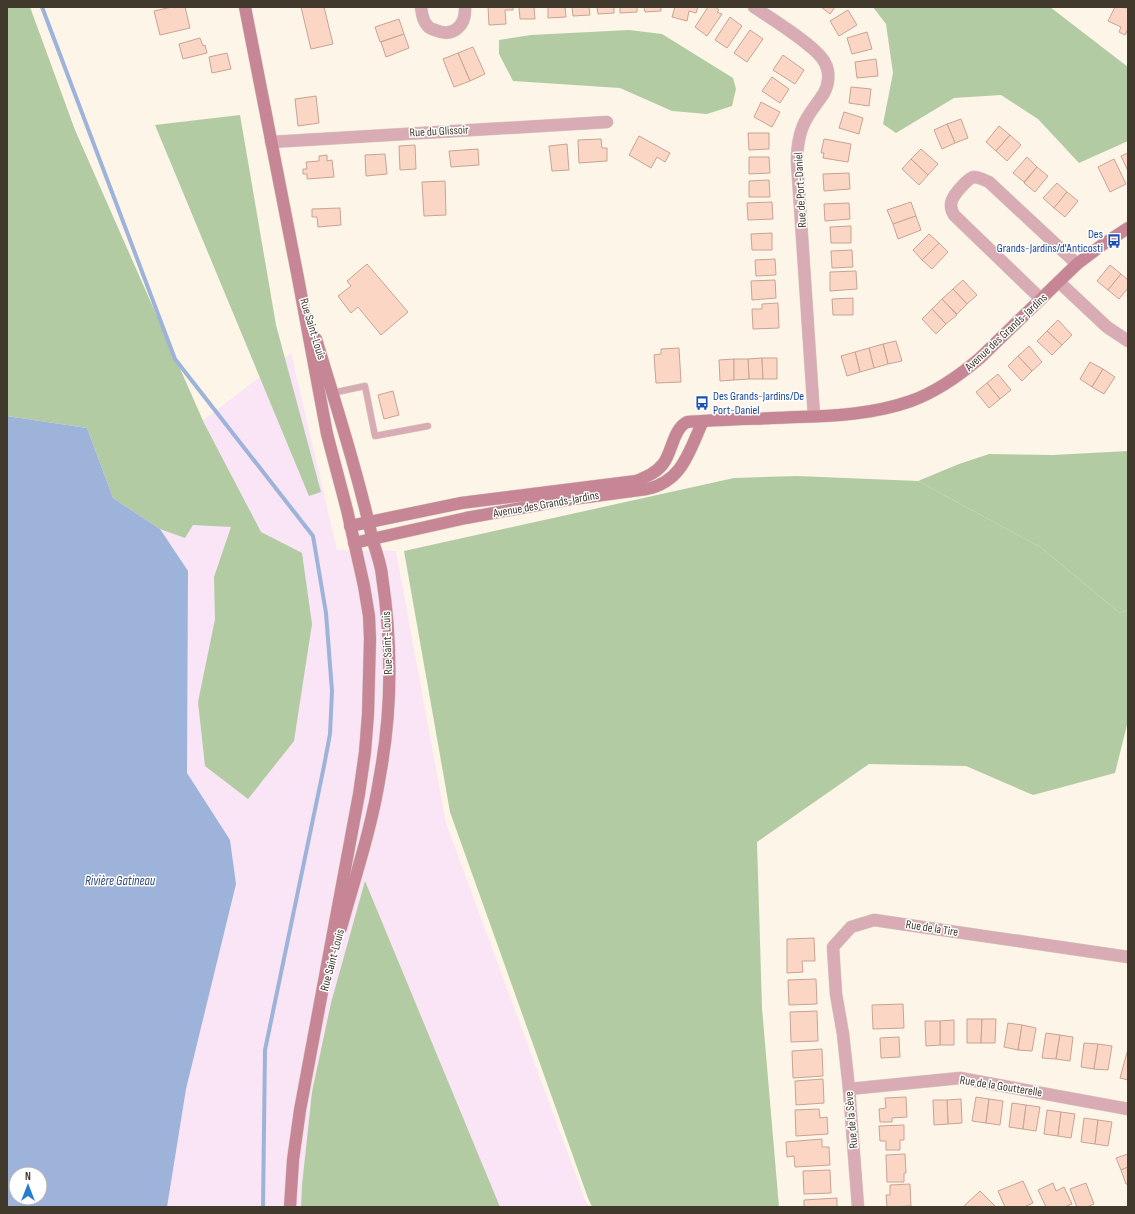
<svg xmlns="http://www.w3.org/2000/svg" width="1135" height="1214" font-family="'Sofia Sans Condensed',sans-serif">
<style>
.industrial{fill:#f9e5f5;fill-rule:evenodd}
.green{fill:#b3cba3}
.forest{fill:#b2cba3}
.water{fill:#9eb3da;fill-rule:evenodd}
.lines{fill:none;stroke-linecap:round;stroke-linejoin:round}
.stream{stroke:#9eb3da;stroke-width:4}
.building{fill:#fcd6c4;stroke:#c7a494}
.lane-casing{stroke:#d6cfc2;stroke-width:7}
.street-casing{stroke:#d6cfc2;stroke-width:13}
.secondary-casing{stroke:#d6cfc2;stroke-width:13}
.lane{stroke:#d8abb5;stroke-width:6}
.street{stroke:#d8abb5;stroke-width:12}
.secondary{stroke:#c78695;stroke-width:12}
.labels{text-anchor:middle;stroke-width:3;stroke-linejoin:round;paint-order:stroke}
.street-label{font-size:12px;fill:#40392c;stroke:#fff}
.transit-label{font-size:12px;fill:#164399;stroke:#fff;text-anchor:end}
.water-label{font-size:13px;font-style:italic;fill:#2f487b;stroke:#fff}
</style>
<rect width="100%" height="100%" fill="#fcf5e8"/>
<!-- industrial -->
<path class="industrial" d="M291,353l46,197 59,1 50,272 139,377 5,7h-583l98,-520 59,-167 37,-98zM16,1174h24v24h-24z"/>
<!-- green -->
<path class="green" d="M1128,451v159l-8,3 -80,-66 -122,-66 41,-17 30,-10 64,1z"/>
<!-- forest -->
<g class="forest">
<path d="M7,7h23l45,123 129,293 57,109 41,21 10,71 -18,117 -46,58 -43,-33 -7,-64 17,-83 -1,-42 17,-50 -38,-2 -8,13 -25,-9 -47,-31 -26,-70 -80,-12z"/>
<path d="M873,7h177l78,60v74l-49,22 -41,-44 -37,-24 -47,3 -58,35 -13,-9 10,-51 -7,-49z"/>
<path d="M629,30l33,4 71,44 3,11 -4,17 -25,8 -35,-3 -52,-23 -107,-7 -14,-27v-14l32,-5z"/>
<path d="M240,115l36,210 45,167 -12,4 -154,-371z"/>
<path d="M797,476l121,5 122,66 80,66 8,-3v111l-13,52 -82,22 -67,-29 -97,-2 -112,78 5,166 17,199h-187l-4,-9 -138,-386 -46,-261 330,-73z"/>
<path d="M365,881l135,326h-199l1,-22 10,-93 19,-89z"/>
</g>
<!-- water -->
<path class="water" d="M7,416l80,12 26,70 47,31 28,42 -1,202 43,67 6,44 -50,205 -19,118h-160zM16,1174h24v24h-24z"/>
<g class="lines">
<!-- stream -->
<path class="stream" d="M42,7l133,352 138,177 13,77 6,78 -2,43 -6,32 -59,284 -2,157"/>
</g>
<!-- building -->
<g class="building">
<path d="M172,7h13l5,21 -30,7 -6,-24z"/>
<path d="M301,7h23l9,37 -22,5z"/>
<path d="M488,7h25v3h-8l1,14 -17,1z"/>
<path d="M519,7h15l1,12h-15z"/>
<path d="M548,7h17l1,10 -18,1z"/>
<path d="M572,7h17l1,8 -17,1z"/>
<path d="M597,7h17v6l-16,1z"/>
<path d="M620,7h17v5l-17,1z"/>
<path d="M644,7h17v4l-16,1z"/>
<path d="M675,7h23l-2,6 -7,-2 -2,10 -15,-4z"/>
<path d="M708,7h7l4,3 -2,2 5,2 -15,22 -12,-9z"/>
<path d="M821,7h14l-5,7z"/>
<path d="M1115,7l13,1v23h-1l-2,4 -6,-3 2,-5 -13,-6z"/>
<path d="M848,10l9,15 -18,11 -9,-15z"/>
<path d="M730,17l12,9 -15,22 -12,-8z"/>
<path d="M399,19l5,15 -24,8 -5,-15z"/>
<path d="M750,30l13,9 -16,23 -13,-9z"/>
<path d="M867,32l5,17 -20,5 -5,-16z"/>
<path d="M404,34l5,14 -23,9 -5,-15z"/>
<path d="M200,38l3,8 2,-1 2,8 -24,6 -4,-15z"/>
<path d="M473,47l12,27 -15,7 -12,-28z"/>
<path d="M227,53l4,16 -19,4 -3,-16z"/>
<path d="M458,53l12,28 -16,6 -11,-28z"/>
<path d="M783,55l21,15 -9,14 -22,-14z"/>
<path d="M876,59l2,17 -21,2 -2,-16z"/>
<path d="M772,77l17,12 -9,14 -18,-12z"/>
<path d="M851,87l20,2 -2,17 -20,-3z"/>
<path d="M316,96l3,27 -21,3 -3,-27z"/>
<path d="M761,102l19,10 -8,15 -18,-10z"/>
<path d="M844,112l19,6 -4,16 -20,-6z"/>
<path d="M961,119l7,19 -13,5 -8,-19z"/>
<path d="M947,124l8,19 -13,6 -8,-19z"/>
<path d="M999,126l11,9 -14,16 -10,-9z"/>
<path d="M748,133h21v16l-20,1z"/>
<path d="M1010,135l11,10 -14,16 -11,-10z"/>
<path d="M639,136l31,17 -5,9 -8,-5 -6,11 -22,-13z"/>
<path d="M601,139l1,9h5v13l-28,2 -1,-23z"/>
<path d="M824,139l27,5 -3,18 -25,-4 1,-5h-3z"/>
<path d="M567,144l2,26 -17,1 -3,-25z"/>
<path d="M415,145l1,24 -16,1 -1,-24z"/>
<path d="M478,149l1,16 -28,2 -2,-16z"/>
<path d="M921,149l17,15 -10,11 -17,-16z"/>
<path d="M1128,153v18l-7,-15z"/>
<path d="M385,154l2,20 -21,2 -1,-21z"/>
<path d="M327,155v6l5,-1 2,17 -27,2v-5h-4v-5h4l-1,-7 13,-1v-5z"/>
<path d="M749,157h20l1,16 -21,1z"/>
<path d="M1027,157l10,10 -13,15 -11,-9z"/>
<path d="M911,159l17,16 -9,10 -17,-16z"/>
<path d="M1114,159l12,25 -16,8 -12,-25z"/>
<path d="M1037,167l11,9 -13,16 -11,-9z"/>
<path d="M849,173l1,16 -26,2 -1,-17z"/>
<path d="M769,180l1,17h-21v-16z"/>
<path d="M445,181l1,34 -22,1 -2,-34z"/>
<path d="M1057,183l10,9 -13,16 -11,-10z"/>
<path d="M1067,192l11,9 -13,16 -11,-9z"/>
<path d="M772,202l1,17 -25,1 -1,-17z"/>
<path d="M911,202l5,14 -23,8 -6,-14z"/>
<path d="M849,203l1,16 -25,2 -1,-17z"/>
<path d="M340,208l1,17 -23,2 -1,-10h-5v-8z"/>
<path d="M916,216l5,14 -23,9 -5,-15z"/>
<path d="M851,226v17h-20l-1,-16z"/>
<path d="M772,233v17h-20l-1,-16z"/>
<path d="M929,234l10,9 -17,17 -9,-10z"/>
<path d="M939,243l9,9 -16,17 -10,-9z"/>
<path d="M852,250l1,17 -21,1 -1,-17z"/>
<path d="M775,259l1,16 -20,1 -1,-16z"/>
<path d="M367,264l41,48 -27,23 -23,-28 -7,6 -13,-17 13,-10 -4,-5z"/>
<path d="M1110,265l11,9 -13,16 -11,-9z"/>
<path d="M856,271l1,18 -27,2v-19z"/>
<path d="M1121,274l7,6v8l-9,11 -11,-9z"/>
<path d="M775,280l1,18 -24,2 -1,-19z"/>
<path d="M963,280l14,15 -10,9 -14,-15z"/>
<path d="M953,289l14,15 -10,10 -15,-15z"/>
<path d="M853,298v17h-20l-1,-16z"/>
<path d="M942,299l15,16 -11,9 -14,-15z"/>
<path d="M778,303l1,25 -26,1 -1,-20h10v-5z"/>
<path d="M932,309l14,15 -10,10 -14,-15z"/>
<path d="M1058,320l14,15 -10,10 -15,-14z"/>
<path d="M1047,331l15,14 -10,10 -15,-14z"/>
<path d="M896,341l6,20 -14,3 -5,-20z"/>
<path d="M883,344l5,20 -14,4 -5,-20z"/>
<path d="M1029,346l13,16 -10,9 -14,-15z"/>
<path d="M679,348l2,34 -25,1 -2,-28 7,-1v-5z"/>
<path d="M869,348l5,20 -14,4 -5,-20z"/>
<path d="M855,352l5,20 -13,4 -6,-20z"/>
<path d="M1018,356l14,15 -10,10 -14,-15z"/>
<path d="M762,358l1,21h-14l-1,-20z"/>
<path d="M762,358h15v21h-14z"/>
<path d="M734,359v21l-14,1 -1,-21z"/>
<path d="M734,359h14l1,20 -15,1z"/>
<path d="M1090,362l13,7 -11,18 -12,-8z"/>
<path d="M1103,369l12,8 -11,17 -12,-7z"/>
<path d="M998,374l13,16 -11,9 -13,-16z"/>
<path d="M987,383l13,16 -11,9 -13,-16z"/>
<path d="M393,391l6,24 -15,4 -6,-24z"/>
<path d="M814,938l1,23h-13l1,11 -16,1v-34z"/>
<path d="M816,979l1,25 -28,1 -1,-25z"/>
<path d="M903,1004l1,24 -31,1 -1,-24z"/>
<path d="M817,1011l1,30 -27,1 -1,-30z"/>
<path d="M967,1019h15l-1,24h-14z"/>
<path d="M982,1019h14l-1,24h-14z"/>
<path d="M954,1020v25h-14v-24z"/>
<path d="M925,1021h15v24l-14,1z"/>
<path d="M1008,1023l14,2 -4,25 -14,-3z"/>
<path d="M1022,1025l14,3 -4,23 -14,-1z"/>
<path d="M1046,1033l14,2 -4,24 -14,-1z"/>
<path d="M1060,1035l13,2 -3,24 -14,-2z"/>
<path d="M899,1037l1,20 -19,1 -1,-20z"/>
<path d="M1084,1043l14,1 -4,25 -13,-2z"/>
<path d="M1098,1044l14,2 -4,24 -14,-1z"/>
<path d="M822,1049l1,27 -30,2 -1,-27z"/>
<path d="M1128,1049v31l-8,-2z"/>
<path d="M823,1079l1,24 -28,2 -1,-24z"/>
<path d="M906,1097l1,20 -15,1v4h-12l-1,-13 7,-1 -1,-10z"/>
<path d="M976,1097l13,2 -3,24 -14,-2z"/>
<path d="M961,1099l1,24 -14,1 -1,-24z"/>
<path d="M989,1099l14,2 -3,24 -14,-2z"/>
<path d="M933,1100h14l1,24 -14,1z"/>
<path d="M1012,1103l14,2 -3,24 -14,-2z"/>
<path d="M1026,1105l14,2 -4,24 -13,-2z"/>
<path d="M819,1109l1,9 7,-1 1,17 -32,2 -1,-26z"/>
<path d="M1047,1110l14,2 -3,24 -14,-2z"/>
<path d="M1061,1112l14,2 -4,24 -13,-2z"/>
<path d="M1084,1118l14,2 -3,24 -14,-2z"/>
<path d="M1098,1120l14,2 -4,24 -13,-2z"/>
<path d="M904,1125v15h-4v10h-14v-9h-6l-1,-15z"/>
<path d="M822,1139v8h7l1,18 -35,2 -1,-11 -7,1 -1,-15z"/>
<path d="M905,1154l1,19h-2v9h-17l-1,-27z"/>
<path d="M1128,1154v13l-7,3 -5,-12z"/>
<path d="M1128,1167v17h-2l-5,-14z"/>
<path d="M830,1170l1,23 -27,1 -1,-23z"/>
<path d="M1023,1181l10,22 -9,4h-19l-7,-16z"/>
<path d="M1053,1183l3,8 8,-4 8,17 -8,3h-18l-8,-17z"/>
<path d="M1086,1183l8,21 -7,3h-10l-7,-18z"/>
<path d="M910,1184l1,22 -24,1 -1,-12h4v-10z"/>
<path d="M980,1191l16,16h-33z"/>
<path d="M837,1198v9h-33v-7z"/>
</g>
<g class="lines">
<defs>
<path id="lane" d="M332,393l33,-7 10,50 53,-10"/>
<g id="street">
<path d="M421,7c1,6 1,13 6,18 1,3 5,4 8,5 18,8 31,-4 30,-23"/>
<path d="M754,7c16,11 64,40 71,56 5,9 4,21 -1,30 -5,8 -12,16 -17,25 -8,13 -10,28 -10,44l17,254"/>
<path d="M271,142l336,-20"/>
<path d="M1059,282l48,45 21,14"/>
<path d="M1041,299l-87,-84c-3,-5 -4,-10 -2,-15 3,-7 16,-22 22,-23 5,0 10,3 15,5l88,82"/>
<path d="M849,1089l111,-11 168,31"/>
<path d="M858,1207l-9,-118 -6,-55 -7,-40 -3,-47 18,-20 23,-7 254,37"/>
</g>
<g id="secondary">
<path d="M245,7l53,271 29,156 20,76 17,76 5,30 1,23 -2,75 -3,38 -6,42 -59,316 -7,50 -3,47"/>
<path d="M316,339c20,66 41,132 56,198 3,13 9,26 10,39 10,65 10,134 -2,199 -8,52 -25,102 -39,153"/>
<path d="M350,526l111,-23 175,-22c10,-4 20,-8 27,-17 9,-11 10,-35 24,-42 37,-3 73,-3 110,-5 38,-1 77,-3 114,-16 25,-9 49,-26 69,-43l97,-94 25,-19 26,-17"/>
<path d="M354,543l112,-25 99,-18 82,-11c36,-8 42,-38 56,-68"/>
</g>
</defs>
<!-- lane casing -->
<use href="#lane" class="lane-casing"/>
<!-- street casing -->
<use href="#street" class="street-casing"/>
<!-- secondary casing -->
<use href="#secondary" class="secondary-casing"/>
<!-- lane -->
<use href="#lane" class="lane"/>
<!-- street -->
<use href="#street" class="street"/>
<!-- secondary -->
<use href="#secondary" class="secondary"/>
</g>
<!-- icons -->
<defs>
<symbol id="bus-bare" viewBox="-9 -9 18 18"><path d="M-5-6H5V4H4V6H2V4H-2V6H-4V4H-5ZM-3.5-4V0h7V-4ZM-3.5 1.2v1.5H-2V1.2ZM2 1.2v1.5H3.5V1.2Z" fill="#1a4fb4" stroke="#fff" stroke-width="2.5" paint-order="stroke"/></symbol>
</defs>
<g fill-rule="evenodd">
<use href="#bus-bare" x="1104" y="231" width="20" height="20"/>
<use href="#bus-bare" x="692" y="393" width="20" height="20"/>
</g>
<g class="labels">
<!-- street labels -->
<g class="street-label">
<text transform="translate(439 131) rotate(-3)" y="4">Rue du Glissoir</text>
<text transform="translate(800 190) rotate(-93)" y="4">Rue de Port-Daniel</text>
<text transform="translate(313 329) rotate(73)" y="4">Rue Saint-Louis</text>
<text transform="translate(1006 332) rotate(-43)" y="4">Avenue des Grands-Jardins</text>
<text transform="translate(546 504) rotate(-10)" y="4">Avenue des Grands-Jardins</text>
<text transform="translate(387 643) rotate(-92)" y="4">Rue Saint-Louis</text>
<text transform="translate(932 928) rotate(9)" y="4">Rue de la Tire</text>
<text transform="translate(332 960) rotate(-75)" y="4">Rue Saint-Louis</text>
<text transform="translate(1001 1086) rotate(9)" y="4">Rue de la Goutterelle</text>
<text transform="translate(851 1120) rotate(-95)" y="4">Rue de la Sève</text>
</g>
<!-- transit labels -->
<g class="transit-label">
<text x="1103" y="238">Des<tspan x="1103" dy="14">Grands-Jardins/d'Anticosti</tspan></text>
<text x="713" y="400" text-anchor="start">Des Grands-Jardins/De<tspan x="713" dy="14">Port-Daniel</tspan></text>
</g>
<!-- water labels -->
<g class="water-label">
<text x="120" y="885">Rivière Gatineau</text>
</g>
</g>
<!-- border -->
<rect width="1135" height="1214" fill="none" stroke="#40392c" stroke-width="16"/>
<!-- north arrow -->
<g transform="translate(28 1186)"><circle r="19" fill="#ffffff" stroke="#b3b0ab"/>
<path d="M0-3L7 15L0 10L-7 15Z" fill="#257ecb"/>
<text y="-6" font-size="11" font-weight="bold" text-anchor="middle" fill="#40392c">N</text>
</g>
</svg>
